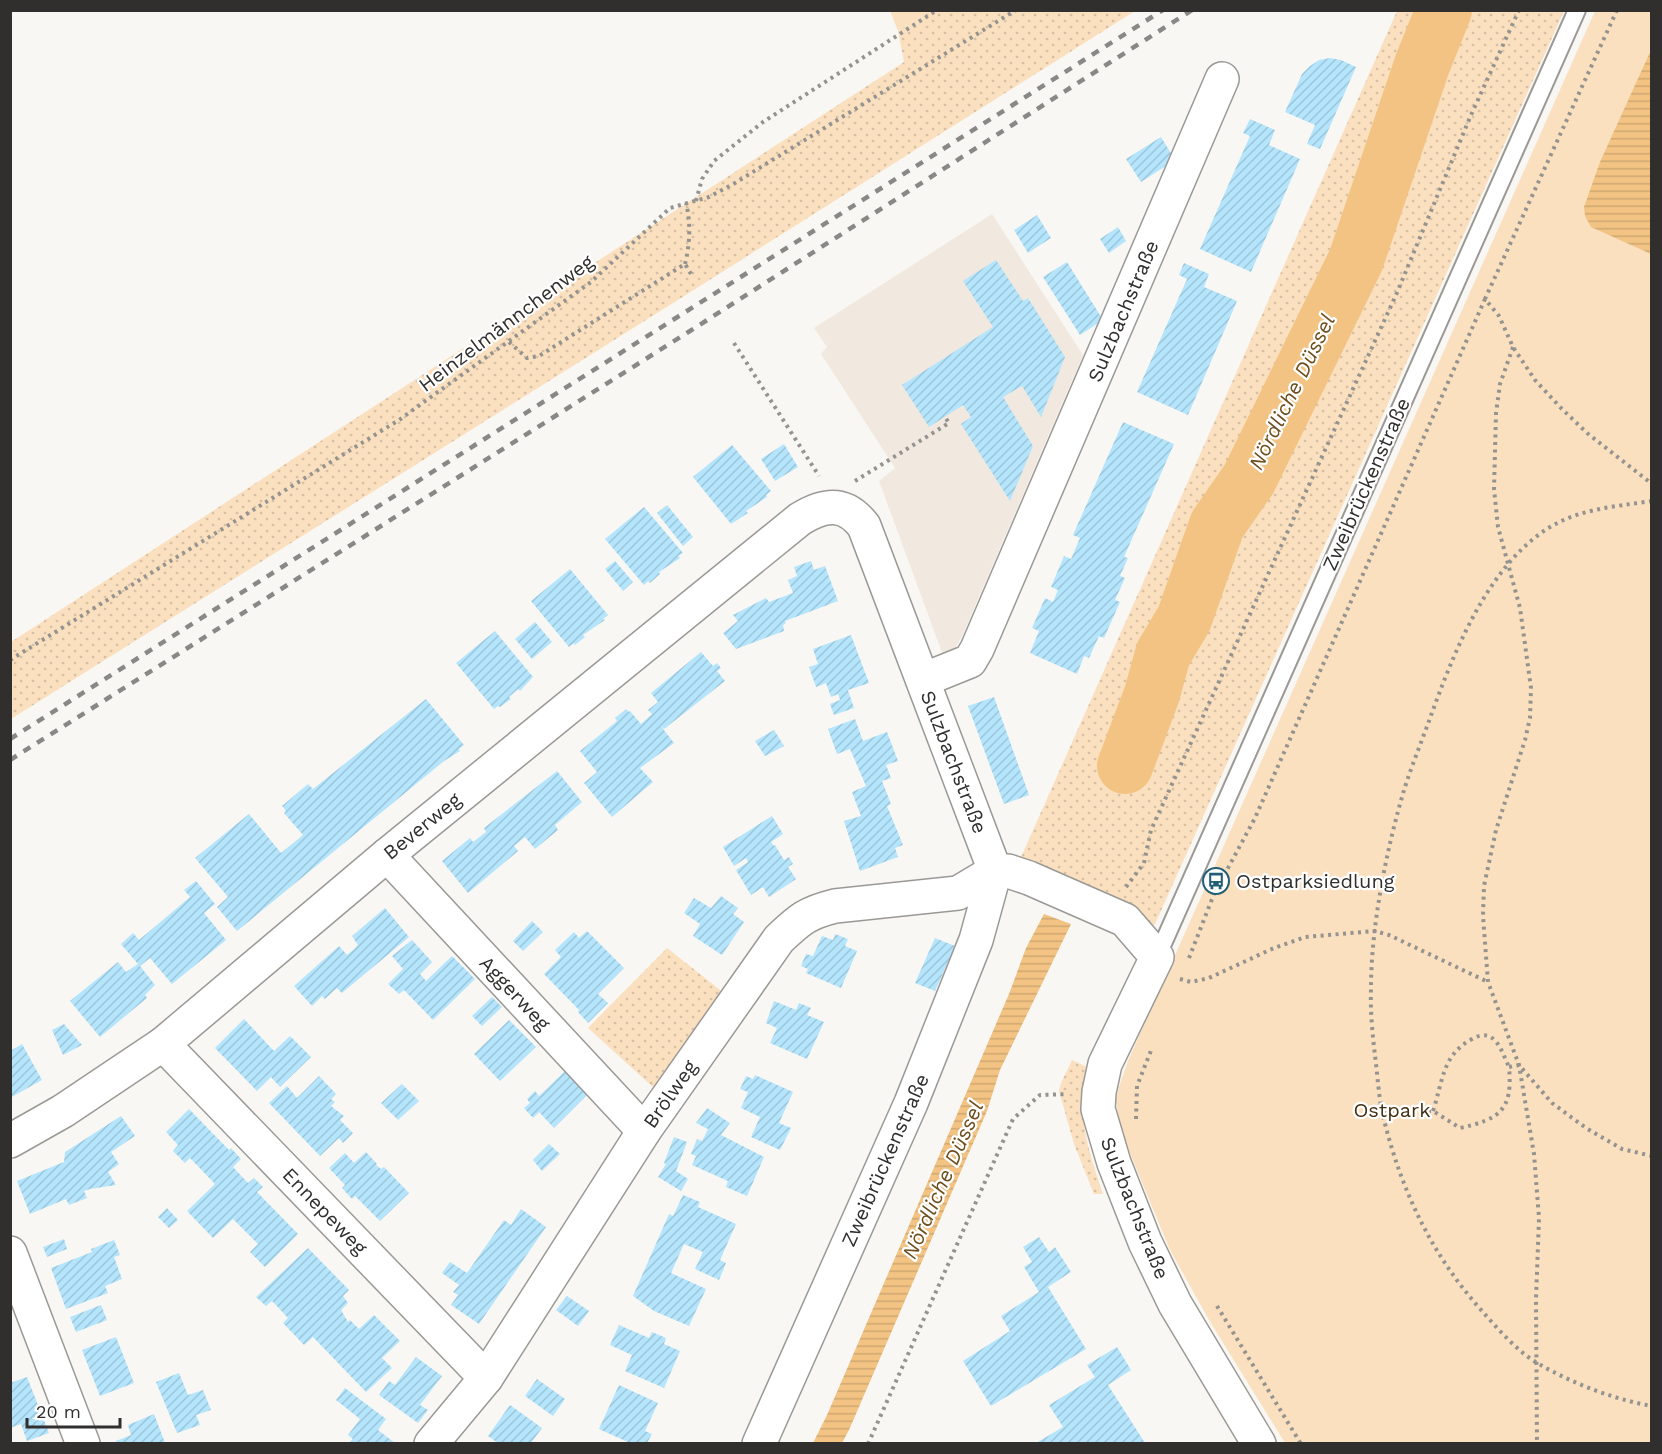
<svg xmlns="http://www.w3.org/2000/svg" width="1662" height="1454" font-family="'Work Sans',sans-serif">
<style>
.built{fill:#f1e9df}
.grass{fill:url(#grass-dots)}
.green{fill:#fae0bf}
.water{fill:url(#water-rules)}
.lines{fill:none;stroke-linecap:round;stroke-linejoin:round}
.river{stroke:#f2c382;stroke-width:56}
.building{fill:url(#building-hatch)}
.service-casing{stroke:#9b9996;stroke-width:20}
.minor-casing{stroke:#9b9996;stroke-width:36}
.path{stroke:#949390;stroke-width:4;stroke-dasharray:3 4.5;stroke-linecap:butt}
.service{stroke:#fff;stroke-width:16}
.minor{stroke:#fff;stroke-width:33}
.rail{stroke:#898886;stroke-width:4.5;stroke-dasharray:8 8;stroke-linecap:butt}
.labels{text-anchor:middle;stroke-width:4.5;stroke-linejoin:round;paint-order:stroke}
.street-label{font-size:20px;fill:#302f2e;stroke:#fff}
.poi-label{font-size:20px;fill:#302f2e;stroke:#fff;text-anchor:start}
.park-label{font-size:20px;fill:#432f12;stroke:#fff}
.water-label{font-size:21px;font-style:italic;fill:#6e4e1d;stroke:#fff}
</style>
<defs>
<pattern id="grass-dots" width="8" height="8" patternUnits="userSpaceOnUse" patternTransform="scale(1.5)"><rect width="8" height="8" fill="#fae0bf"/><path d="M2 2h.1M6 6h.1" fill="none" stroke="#d7c0a4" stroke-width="1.8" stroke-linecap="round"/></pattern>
<pattern id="water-rules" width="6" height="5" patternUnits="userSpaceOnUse" patternTransform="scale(1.5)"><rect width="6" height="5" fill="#f2c382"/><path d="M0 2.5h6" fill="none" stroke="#d0a871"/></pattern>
<pattern id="building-hatch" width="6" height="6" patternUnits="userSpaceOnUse" patternTransform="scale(1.5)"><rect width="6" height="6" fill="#b4e5fc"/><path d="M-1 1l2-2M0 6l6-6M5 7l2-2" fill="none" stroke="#9bc5d8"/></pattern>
</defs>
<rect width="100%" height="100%" fill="#f9f7f3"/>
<!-- built -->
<path class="built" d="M992,214l91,141 -120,279 -9,16 -10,8 -65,-177 16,-13 -74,-114 6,-7 -13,-19z"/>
<!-- grass -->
<g class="grass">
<path d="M930,11h205l-446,282 -678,426v-77l893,-580 -6,-31z"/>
<path d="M1397,11h167l-409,913 -6,5 -131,-65z"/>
<path d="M667,948l57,45 -70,95 -66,-60z"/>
<path d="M1072,1060l15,7c-1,13 -4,26 -4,38 0,32 10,59 20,89h-9l-20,-50 -15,-53 2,-8z"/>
</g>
<!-- green -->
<g class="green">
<path d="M890,11h40l-32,20z"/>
<path d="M1595,11h56v1432h-366l-76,-123 -39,-70 -50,-121 -4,-29 3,-13 9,-26z"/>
</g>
<!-- water -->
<g class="water">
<path d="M1651,50v204l-60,-27 -6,-11 -1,-9 16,-45z"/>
<path d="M1044,914l27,10 -71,146 -13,41 -138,319 -7,13h-29l14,-28 182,-421 17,-46z"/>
</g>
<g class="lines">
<!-- river -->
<path class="river" d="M1125,766l27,-72 11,-40 21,-35 33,-94 32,-46 107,-219 66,-195 22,-55"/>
</g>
<!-- building -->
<g class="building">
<path d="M1330,58l11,2 15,7 -36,82 -13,-5 8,-19 -30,-13 17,-38 8,-8 9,-6z"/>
<path d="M1250,119l25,11 -6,15 31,14 -49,113 -51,-23 50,-113 -7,-3z"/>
<path d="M1161,137l14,23 -34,22 -15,-23z"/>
<path d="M1037,215l14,23 -23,15 -14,-23z"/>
<path d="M1118,227l8,14 -17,12 -9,-14z"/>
<path d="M996,260l27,41 5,-3 37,59 -24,60 -19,-31 -19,11 30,49 -23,55 -49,-77 10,-7 -8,-12 -34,22 -27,-42 91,-58 -30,-46z"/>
<path d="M1067,262l36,58 -23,15 -37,-58z"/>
<path d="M1184,263l25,11 -5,13 33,14 -49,114 -51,-23 50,-113 -8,-4z"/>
<path d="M1123,422l51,22 -50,113 4,1 -8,18 5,2 -10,22 5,2 -16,36 -5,-2 -10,22 -5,-2 -7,18 -47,-21 9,-22 -7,-3 13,-30 8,4 5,-12 -7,-3 13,-31 7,3 9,-21 -7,-3z"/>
<path d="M784,444l14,23 -23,14 -14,-22z"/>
<path d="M732,445l39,46 -5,4 1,2 -21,14 2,2 -17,11 -38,-47z"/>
<path d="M667,505l26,32 -10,9 -26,-33z"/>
<path d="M644,507l39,46 -5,3 2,2 -21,14 1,2 -10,9 -2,-2 -4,4 -39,-46z"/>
<path d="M615,561l18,21 -10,9 -18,-22z"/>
<path d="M811,561l3,9 11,-4 13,35 -53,20 1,2 -3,2 1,6 -48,18 -13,-16 15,-12 -5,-6 33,-17 3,4 24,-9 -5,-13 9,-4 -3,-9z"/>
<path d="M570,569l38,46 -5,4 2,1 -22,15 2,2 -10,8 -1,-2 -5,4 -38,-46z"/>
<path d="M535,622l17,20 -20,17 -17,-20z"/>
<path d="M495,631l38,46 -13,14 -2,-2 -9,8 2,2 -11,8 -2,-1 -4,3 -38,-46z"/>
<path d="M851,635l18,48 -21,7 6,18 -20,7 -4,-11 10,-4 -2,-6 -7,3 -5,-14 -10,4 -7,-20 9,-3 -5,-15z"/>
<path d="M701,652l12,14 4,-3 4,5 -4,3 8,10 -61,48 -4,-4 14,18 -34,25 13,14 -41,35 -28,-34 13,-11 -17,-21 37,-30 -2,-3 11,-9 3,3 1,-1 11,13 11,-10 -4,-4 10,-8 -7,-9z"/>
<path d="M994,697l35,98 -25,9 -36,-98z"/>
<path d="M426,699l38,46 -5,4 1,2 -16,10 -207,170 -20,-24 11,-10 -33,-39 54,-44 32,39 22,-18 -19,-22 2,-2 -4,-5 26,-22 5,5z"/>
<path d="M855,719l8,22 24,-9 11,29 -12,4 5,13 -9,3 9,23 -4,2 16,39 -8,3 3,9 -38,14 -16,-50 17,-5 -9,-24 14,-6 -16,-37 -13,5 -9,-25z"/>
<path d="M774,730l10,16 -19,10 -10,-15z"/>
<path d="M557,771l25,31 -27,23 3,5 -23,19 -10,-12 -11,9 4,5 -50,42 -26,-32 28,-23 3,4 13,-10 -2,-4z"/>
<path d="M772,816l11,18 -12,8 3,4 1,-1 9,15 5,-3 4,7 -5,3 8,12 -27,18 -6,-10 -12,8 -15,-25 12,-8 -2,-4 -12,8 -11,-19z"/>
<path d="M196,881l19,23 -11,9 22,27 -54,44 -22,-26 -10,8 15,19 -10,10 2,3 -47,39 -30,-36 48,-39 8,10 12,-8 -17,-20 12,-11 6,7 25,-21 26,-22 -6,-7z"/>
<path d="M721,896l17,12 -5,6 11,8 -22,33 -29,-19 7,-12 -16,-11 10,-15 17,10z"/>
<path d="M385,908l24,29 -67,56 -5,-5 -12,11 -3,-3 -10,10 -18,-20 45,-40 8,9 6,-5 5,-5 -6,-9z"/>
<path d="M532,921l11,11 -20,19 -10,-10z"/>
<path d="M587,931l37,37 -26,26 10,9 -20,20 -10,-11 1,-2 -35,-36 17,-17 -6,-7 19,-18 5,6z"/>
<path d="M835,934l13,5 -3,7 12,5 -16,37 -35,-15 2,-4 -7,-3 5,-12 7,2 9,-20 11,4z"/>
<path d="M935,938l20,8 -20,45 -20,-8z"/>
<path d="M412,940l20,22 -12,12 6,7 26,-25 23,23 -42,41 -29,-30 -5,4 -11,-10 15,-15 -11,-13z"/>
<path d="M492,997l10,10 -20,19 -10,-10z"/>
<path d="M774,1001l22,9 3,-7 12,5 -4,7 17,7 -17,37 -37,-16 7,-15 -11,-5z"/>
<path d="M244,1019l30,32 16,-15 21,21 -31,30 -9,-10 -14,14 -42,-43z"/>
<path d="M509,1020l27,27 -36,34 -26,-27z"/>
<path d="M64,1024l18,21 -19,10 -11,-25z"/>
<path d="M22,1044l20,36 -32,18v-47z"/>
<path d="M565,1071l23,23 -34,34 -15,-16 -6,6 -9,-10 6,-5 -3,-4 8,-8 4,5z"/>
<path d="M755,1075l38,17 -14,31 12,5 -11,22 -29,-13 9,-20 -19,-9 7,-16 -8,-3 6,-13 7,3z"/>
<path d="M319,1076l17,18 -5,5 4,3 -4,4 13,10 -4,4 13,13 -10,10 -4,-5 -19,18 -51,-53 18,-17 10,12z"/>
<path d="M402,1084l17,17 -21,19 -17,-17z"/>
<path d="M707,1108l23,15 -9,12 43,22 -17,39 -21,-9 2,-6 -36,-16 4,-9 -5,-2 6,-15 5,2 6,-12 -12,-6z"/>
<path d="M189,1109l40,41 2,-2 10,11 -8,8 15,16 6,-5 9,9 -6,5 41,42 -33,33 -15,-15 8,-8 -25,-25 -20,19 -26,-27 28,-27 -25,-26 -5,5 -12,-12 5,-6 -12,-13z"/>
<path d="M121,1116l14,20 -24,16 8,12 -11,8 8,13 -26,4 -6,2 3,7 -18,7 -3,-6 -36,15 -13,-33 47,-19 1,-10z"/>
<path d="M674,1137l13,5 -11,29 12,8 -7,12 -23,-14 8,-13 -2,-1z"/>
<path d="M549,1144l11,10 -18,17 -9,-11z"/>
<path d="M366,1152l11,12 -1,1 5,4 3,-2 25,26 -29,28 -25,-25 -3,3 -10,-11 3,-3 -16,-17 16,-15 9,10z"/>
<path d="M683,1195l17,7 -2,5 38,17 -16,36 6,3 -7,17 -24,-11 8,-17 -19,-8 -13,29 35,16 -17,37 -35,-15 -21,-15 36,-82 4,2z"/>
<path d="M167,1208l11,12 -9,8 -11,-11z"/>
<path d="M521,1209l25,18 -67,97 -28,-19 7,-10 -5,-3 6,-7 -17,-12 8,-11 17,11 37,-53 7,5z"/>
<path d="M1039,1237l10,15 6,-5 16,25 -23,15 38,62 -95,57 -28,-45 47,-30 -9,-15 38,-24 -15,-25 8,-5 -9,-15z"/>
<path d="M64,1239l3,10 -20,8 -4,-10z"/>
<path d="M114,1240l6,15 -6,2 8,22 -17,7 3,7 -42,16 -15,-41 41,-16 -1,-3z"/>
<path d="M308,1248l41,42 -6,6 5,7 -7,7 7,12 2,-2 9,9 15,-14 26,26 -18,17 10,10 -26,24 -53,-55 -9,8 -21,-22 5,-5 -16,-17 -6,5 -10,-9z"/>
<path d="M567,1296l22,15 -11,15 -22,-16z"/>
<path d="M101,1305l6,15 -31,12 -6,-15z"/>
<path d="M619,1325l30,13 3,-6 14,6 -2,6 16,7 -16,37 -39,-17 7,-16 -22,-10z"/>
<path d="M116,1337l18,46 -34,13 -18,-46z"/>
<path d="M1117,1347l14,23 -23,15 37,58h-109l27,-16 -14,-22 46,-28 -8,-12z"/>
<path d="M416,1357l26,19 -22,29 8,5 -10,13 -39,-28 10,-14 6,4z"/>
<path d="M179,1373l9,22 15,-5 8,20 -15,5 4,10 -23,8 -21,-51z"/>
<path d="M27,1377l22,56 -22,8 -6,-17 -11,4v-45z"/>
<path d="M537,1379l28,20 -12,17 -28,-20z"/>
<path d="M619,1385l39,18 -13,28 7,3 -5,9h-17l-31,-14z"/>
<path d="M345,1388l41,31 -8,11 17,13h-46l4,-4 -5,-4 12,-16 -24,-19z"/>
<path d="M510,1405l32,23 -11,15h-33l-10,-7z"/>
<path d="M154,1414l11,29h-48l-1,-2 15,-6 -3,-10z"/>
</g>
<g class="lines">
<defs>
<path id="service" d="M1157,957l420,-947"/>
<g id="minor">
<path d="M923,680l47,-19 7,-12 245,-570"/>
<path d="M387,855l257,276"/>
<path d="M995,871h13l21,7 96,42 32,37 -52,107 -6,28 -1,17 16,54 31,79 30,62 84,140"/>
<path d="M163,1044l323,334"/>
<path d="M10,1141l53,-30 100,-67 224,-189 413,-336c24,-15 45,-18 64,7l131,345"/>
<path d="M10,1253l73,191"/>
<path d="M431,1444l55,-66 158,-247 135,-192c21,-20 28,-26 56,-33l123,-13 37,-22"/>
<path d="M759,1444l152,-341 65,-163 19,-69"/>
</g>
</defs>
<!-- service casing -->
<use href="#service" class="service-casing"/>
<!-- minor casing -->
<use href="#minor" class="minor-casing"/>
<!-- path -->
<g class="path">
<path d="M1617,10l-132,289 14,17 14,31 22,33 26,28 26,25 65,51"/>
<path d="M696,201l6,-22 12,-18 49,-39 174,-112"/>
<path d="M685,264c5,-20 6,-41 1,-61"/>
<path d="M509,342l18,16 12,-2 146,-92 6,10"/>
<path d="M734,343l85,133"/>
<path d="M1513,347l-13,37 -4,29 -2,76 4,38 22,81 11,80 -1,30 -5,22 -29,90 -12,56 -1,30 5,66 31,83 15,89 5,64 -3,81 1,145"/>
<path d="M855,481l94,-58 -4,-6"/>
<path d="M1652,501c-40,6 -78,8 -111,32 -57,41 -89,124 -112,188 -8,22 -17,44 -24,66 -18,59 -34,139 -34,201 -1,25 2,51 5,76 2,17 3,35 7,52 18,74 48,138 99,195 16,18 34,39 55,52 35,20 75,36 115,43"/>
<path d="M10,660l389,-240 192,-138 79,-74 39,-11 26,-14 281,-173"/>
<path d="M1126,887l18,-24 7,-33 245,-535 75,-180 48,-105"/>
<path d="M1189,958l25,-64 41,-76 230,-519"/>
<path d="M1180,979l11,3 18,-4 65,-30 31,-11 70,-6 14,4 99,47"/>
<path d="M1433,1111c10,-30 9,-56 39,-72 23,-13 29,11 37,28"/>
<path d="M1383,1113l50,-2 27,17c40,-9 53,-18 49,-61l10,-2 33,38 34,25 36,21 30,7"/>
<path d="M1136,1119l1,-33 15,-38"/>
<path d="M1217,1306l84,138"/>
<path d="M868,1444l145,-325 27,-24 28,-1"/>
</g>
<!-- service -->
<use href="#service" class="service"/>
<!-- minor -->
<use href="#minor" class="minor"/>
<!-- rail -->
<g class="rail">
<path d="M10,739l1153,-729"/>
<path d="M10,760l680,-429 502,-321"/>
</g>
</g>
<!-- icons -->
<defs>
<symbol id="bus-ring" viewBox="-11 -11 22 22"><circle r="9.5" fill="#fff" stroke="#215e76" stroke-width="1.5"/><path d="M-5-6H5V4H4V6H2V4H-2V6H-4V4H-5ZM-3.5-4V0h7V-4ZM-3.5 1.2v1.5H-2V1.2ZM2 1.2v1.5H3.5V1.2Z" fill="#215e76"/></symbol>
</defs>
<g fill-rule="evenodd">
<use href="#bus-ring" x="1201" y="866" width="30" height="30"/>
</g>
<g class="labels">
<!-- street labels -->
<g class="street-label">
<text transform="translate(1123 311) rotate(-67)" y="7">Sulzbachstraße</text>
<text transform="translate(506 323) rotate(-37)" y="7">Heinzelmännchenweg</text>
<text transform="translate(1366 484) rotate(-66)" y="7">Zweibrückenstraße</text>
<text transform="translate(954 762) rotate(69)" y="7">Sulzbachstraße</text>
<text transform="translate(422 826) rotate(-39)" y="7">Beverweg</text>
<text transform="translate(515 993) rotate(47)" y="7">Aggerweg</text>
<text transform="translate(670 1094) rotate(-55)" y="7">Brölweg</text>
<text transform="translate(885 1160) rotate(-66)" y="7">Zweibrückenstraße</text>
<text transform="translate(1135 1208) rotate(68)" y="7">Sulzbachstraße</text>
<text transform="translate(325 1211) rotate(46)" y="7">Ennepeweg</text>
</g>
<!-- poi labels -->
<g class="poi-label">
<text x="1236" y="888">Ostparksiedlung</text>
</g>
<!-- park labels -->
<g class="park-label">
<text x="1392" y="1117">Ostpark</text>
</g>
<!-- water labels -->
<g class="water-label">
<text transform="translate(1292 392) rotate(-64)" y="7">Nördliche Düssel</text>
<text transform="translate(943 1180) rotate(-66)" y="7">Nördliche Düssel</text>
</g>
</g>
<!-- border -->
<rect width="1662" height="1454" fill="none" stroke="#302f2e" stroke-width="24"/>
<!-- scale -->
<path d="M27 1418v9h93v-9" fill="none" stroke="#302f2e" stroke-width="3"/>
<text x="36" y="1418" font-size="18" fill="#302f2e" stroke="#ffffff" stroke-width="4.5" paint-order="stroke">20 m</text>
</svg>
